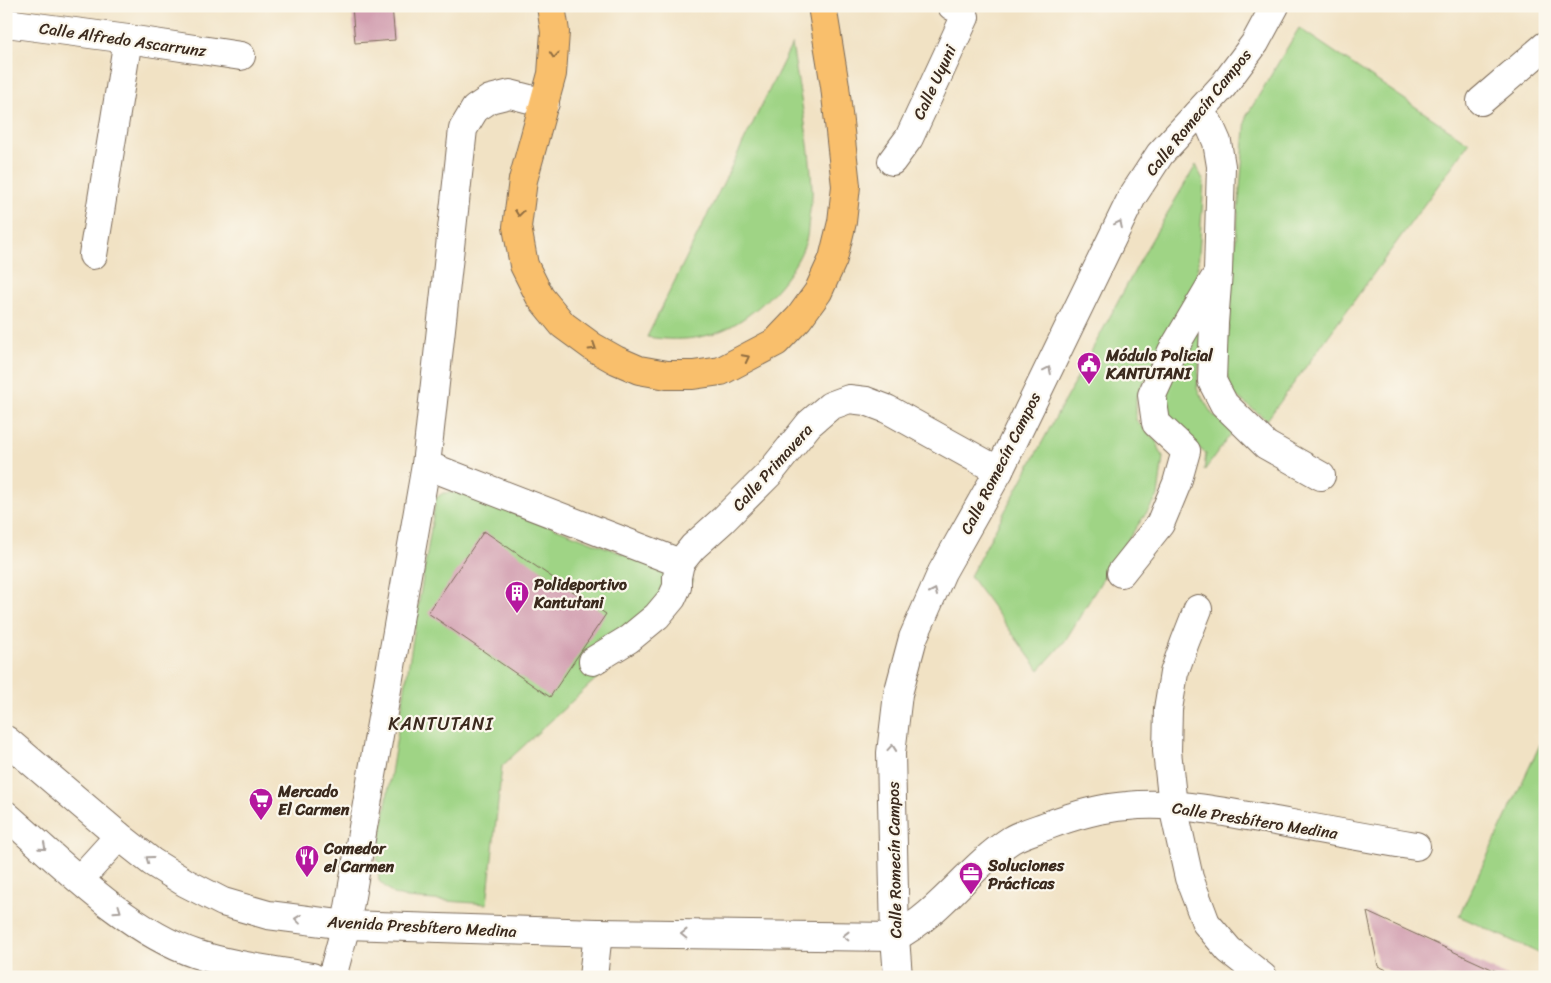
<svg xmlns="http://www.w3.org/2000/svg" width="1551" height="983" font-family="Sriracha,sans-serif">
<style>
.green{fill:#9fd485;stroke:#6d7f52}
.building{fill:#d29fb0}
.lines{fill:none;stroke-linecap:round;stroke-linejoin:round}
.minor-casing{stroke:#7b6a58;stroke-width:30}
.major-casing{stroke:#7b6a58;stroke-width:30}
.minor{stroke:#fff;stroke-width:28}
.major{stroke:#f9bf6c;stroke-width:28}
.oneway{stroke:#906d41}
.oneway2{stroke:#a79f9a}
.labels{text-anchor:middle;stroke-width:4.5;stroke-linejoin:round;paint-order:stroke}
.street-label{font-size:16px;fill:#3b2a1e;stroke:#fbf7ec}
.poi-label{font-size:16px;font-weight:bold;fill:#3b2a1e;stroke:#fbf7ec;text-anchor:start}
.neighbourhood-label{font-size:18px;letter-spacing:1px;fill:#3b2a1e;stroke:#fbf7ec}
</style>
<rect width="100%" height="100%" fill="#fbf7ec"/>
<filter id="ink" filterUnits="userSpaceOnUse"><feTurbulence type="fractalNoise" baseFrequency=".02" numOctaves="2"/><feDisplacementMap in="SourceGraphic" scale="10" xChannelSelector="R" yChannelSelector="G"/><feConvolveMatrix kernelMatrix="1 2 1 2 8 2 1 2 1" color-interpolation-filters="sRGB"/></filter>
<filter id="wash" filterUnits="userSpaceOnUse"><feTurbulence type="fractalNoise" baseFrequency=".0096" numOctaves="4" result="noise"/><feDisplacementMap in="SourceGraphic" scale="20" xChannelSelector="R" yChannelSelector="G"/><feGaussianBlur stdDeviation="1.12" result="paint"/><feColorMatrix in="noise" values="0 0 0 0 0 0 0 0 0 0 0 0 0 0 0 0 0 1.4 0 .05"/><feComposite in="paint" operator="in"/></filter>
<g filter="url(#wash)">
<rect width="100%" height="100%" fill="#f1e2c4"/>
<!-- green -->
<g class="green">
<path d="M1299,28l170,115 -202,277 -35,-27 -7,-24 21,-252z"/>
<path d="M792,44c7,48 18,96 20,144 1,10 -2,20 -3,30 -1,7 -1,16 -3,23 -10,28 -31,54 -55,72 -32,25 -64,30 -104,24z"/>
<path d="M1196,165l8,17 -7,99 -61,116v23l20,21 7,16 -5,39 -42,61 -51,84 -26,29 -69,-94 178,-330z"/>
<path d="M1204,311l-7,78 15,25 21,17 -29,40 2,-17 -34,-29 -5,-35z"/>
<path d="M461,492l233,89 -83,84 -109,101 -15,138 -80,-6 -14,-4 -14,-13 -2,-22 59,-361 7,-5z"/>
<path d="M1545,734v222l-86,-40z"/>
</g>
<g id="blocks">
<!-- building -->
<g class="building">
<path d="M352,6h40l3,34 -40,3z"/>
<path d="M484,531l122,83 -56,83 -122,-84z"/>
<path d="M1367,912l142,65h-107l-24,-11z"/>
</g>
</g>
</g>
<g filter="url(#ink)">
<use href="#blocks" fill-opacity="0" stroke="#7b6a58" stroke-width="1"/>
<g class="lines">
<defs>
<g id="minor">
<path d="M6,23l122,16 113,17"/>
<path d="M1481,101l64,-55"/>
<path d="M1197,114l12,10 8,18 4,24 -3,106 -4,51 -2,58 12,23 42,41 55,31"/>
<path d="M892,161l17,-23 56,-121 -3,-6 -10,-5"/>
<path d="M93,255l35,-216"/>
<path d="M426,465l254,98"/>
<path d="M1121,573l39,-49 17,-41 9,-32 -30,-28 -4,-28 20,-44 43,-73"/>
<path d="M1198,609l-13,33 -11,31 -6,36 -1,42 6,55 16,72 17,45 23,27 34,27"/>
<path d="M593,661l36,-22 28,-23 15,-18 5,-11v-10l3,-14 13,-16 30,-27 46,-46 40,-50 21,-18 19,-7 17,2 21,8 112,62"/>
<path d="M6,740l113,96 33,26 34,21 37,19 45,13 78,10 252,8 297,4c46,-24 73,-69 116,-97 10,-6 24,-10 35,-14 26,-10 54,-18 81,-20 47,-5 97,6 143,14 49,9 97,18 146,26"/>
<path d="M6,815c54,47 121,116 190,139 37,12 77,16 116,23"/>
<path d="M80,879l39,-43"/>
<path d="M332,977l14,-52 80,-460 37,-336 12,-20 15,-10 20,-5 35,9"/>
<path d="M593,977l5,-44"/>
<path d="M898,977l-3,-40 -4,-184 7,-59 15,-56 29,-66 57,-101 133,-274 28,-43 63,-68 32,-43 20,-37"/>
</g>
<path id="major" d="M551,6l4,26 -3,42 -29,106 -6,47 7,38 16,32 23,28 30,22 23,13 23,10 28,5h26l28,-4 55,-29 23,-24 19,-26 15,-33 9,-37 4,-36 -11,-100 -13,-80"/>
</defs>
<!-- minor casing -->
<use href="#minor" class="minor-casing"/>
<!-- major casing -->
<use href="#major" class="major-casing"/>
<!-- minor -->
<use href="#minor" class="minor"/>
<!-- major -->
<use href="#major" class="major"/>
</g>
<!-- one-way arrows -->
<defs><path id="oneway-chevron" d="M-2-3.5L2.5 0L-2 3.5" fill="none" stroke-width="1.6" stroke-linecap="round" stroke-linejoin="round" transform="scale(1.25)"/></defs>
<g class="oneway">
<use href="#oneway-chevron" transform="translate(554 55) rotate(94)"/>
<use href="#oneway-chevron" transform="translate(519 213) rotate(97)"/>
<use href="#oneway-chevron" transform="translate(593 347) rotate(32)"/>
<use href="#oneway-chevron" transform="translate(746 358) rotate(-27)"/>
</g>
<g class="oneway2">
<use href="#oneway-chevron" transform="translate(1119 224) rotate(-64)"/>
<use href="#oneway-chevron" transform="translate(1048 370) rotate(-64)"/>
<use href="#oneway-chevron" transform="translate(934 592) rotate(-66)"/>
<use href="#oneway-chevron" transform="translate(892 748) rotate(-85)"/>
<use href="#oneway-chevron" transform="translate(43 847) rotate(41)"/>
<use href="#oneway-chevron" transform="translate(149 859) rotate(-144)"/>
<use href="#oneway-chevron" transform="translate(118 910) rotate(35)"/>
<use href="#oneway-chevron" transform="translate(298 919) rotate(-173)"/>
<use href="#oneway-chevron" transform="translate(684 934) rotate(-179)"/>
<use href="#oneway-chevron" transform="translate(846 936) rotate(-179)"/>
</g>
</g>
<!-- icons -->
<defs>
<symbol id="civic-pin" viewBox="-11 -11 22 30"><path d="M0 17L-7.5 6A9.5 9.5 0 1 1 7.5 6Z" fill="#b5179e" stroke="#fbf7ec"/><path d="M-.6-6.5H3V-4.5H.6V-3L4-1V1h2V6H-6V1h2V-1L-.6-3ZM-1.2 2.5V6h2.4V2.5Z" fill="#fff"/></symbol>
<symbol id="building-pin" viewBox="-11 -11 22 30"><path d="M0 17L-7.5 6A9.5 9.5 0 1 1 7.5 6Z" fill="#b5179e" stroke="#fbf7ec"/><path d="M-4-6H4V6H1V3H-1V6H-4ZM-2.5-4.3h1.7v1.8h-1.7ZM.8-4.3h1.7v1.8H.8ZM-2.5-1h1.7V.8h-1.7ZM.8-1h1.7V.8H.8Z" fill="#fff"/></symbol>
<symbol id="supermarket-pin" viewBox="-11 -11 22 30"><path d="M0 17L-7.5 6A9.5 9.5 0 1 1 7.5 6Z" fill="#b5179e" stroke="#fbf7ec"/><path d="M-6-5.5h2.5l.6 2H6L4.5 2H-2.5L-4.4-4H-6ZM-1.5 3.2a1.3 1.3 0 1 0 .1 0ZM3 3.2a1.3 1.3 0 1 0 .1 0Z" fill="#fff"/></symbol>
<symbol id="restaurant-pin" viewBox="-11 -11 22 30"><path d="M0 17L-7.5 6A9.5 9.5 0 1 1 7.5 6Z" fill="#b5179e" stroke="#fbf7ec"/><path d="M-5-6h1v4h1v-4h1v4h1v-4h1v5L-1.5 .5V6h-2V.5L-5-1ZM5-6V6H3V1.5H1.5Q1.5-4 5-6Z" fill="#fff"/></symbol>
<symbol id="office-pin" viewBox="-11 -11 22 30"><path d="M0 17L-7.5 6A9.5 9.5 0 1 1 7.5 6Z" fill="#b5179e" stroke="#fbf7ec"/><path d="M-6-3h4V-5.5h4V-3h4V5H-6ZM-1-4.5V-3h2v-1.5ZM-6 0V1H6V0Z" fill="#fff"/></symbol>
</defs>
<g fill-rule="evenodd">
<use href="#civic-pin" x="1075" y="350" width="28" height="38"/>
<use href="#building-pin" x="503" y="579" width="28" height="38"/>
<use href="#supermarket-pin" x="247" y="786" width="28" height="38"/>
<use href="#restaurant-pin" x="293" y="843" width="28" height="38"/>
<use href="#office-pin" x="957" y="860" width="28" height="38"/>
</g>
<g class="labels">
<!-- street labels -->
<g class="street-label">
<text transform="translate(123 39) rotate(8)" y="6">Calle Alfredo Ascarrunz</text>
<text transform="translate(934 82) rotate(-65)" y="6">Calle Uyuni</text>
<text transform="translate(1198 112) rotate(-51)" y="6">Calle Romecín Campos</text>
<text transform="translate(1000 463) rotate(-63)" y="6">Calle Romecín Campos</text>
<text transform="translate(772 467) rotate(-48)" y="6">Calle Primavera</text>
<text transform="translate(1255 820) rotate(9)" y="6">Calle Presbítero Medina</text>
<text transform="translate(894 860) rotate(-91)" y="6">Calle Romecín Campos</text>
<text transform="translate(422 926) rotate(3)" y="6">Avenida Presbítero Medina</text>
</g>
<!-- poi labels -->
<g class="poi-label">
<text x="1106" y="361">Módulo Policial<tspan x="1106" dy="18">KANTUTANI</tspan></text>
<text x="534" y="590">Polideportivo<tspan x="534" dy="18">Kantutani</tspan></text>
<text x="278" y="797">Mercado<tspan x="278" dy="18">El Carmen</tspan></text>
<text x="324" y="854">Comedor<tspan x="324" dy="18">el Carmen</tspan></text>
<text x="988" y="871">Soluciones<tspan x="988" dy="18">Prácticas</tspan></text>
</g>
<!-- neighbourhood labels -->
<g class="neighbourhood-label">
<text x="441" y="730">KANTUTANI</text>
</g>
</g>
<!-- margin -->
<rect width="1551" height="983" fill="none" stroke="#fbf7ec" stroke-width="25"/>
</svg>
